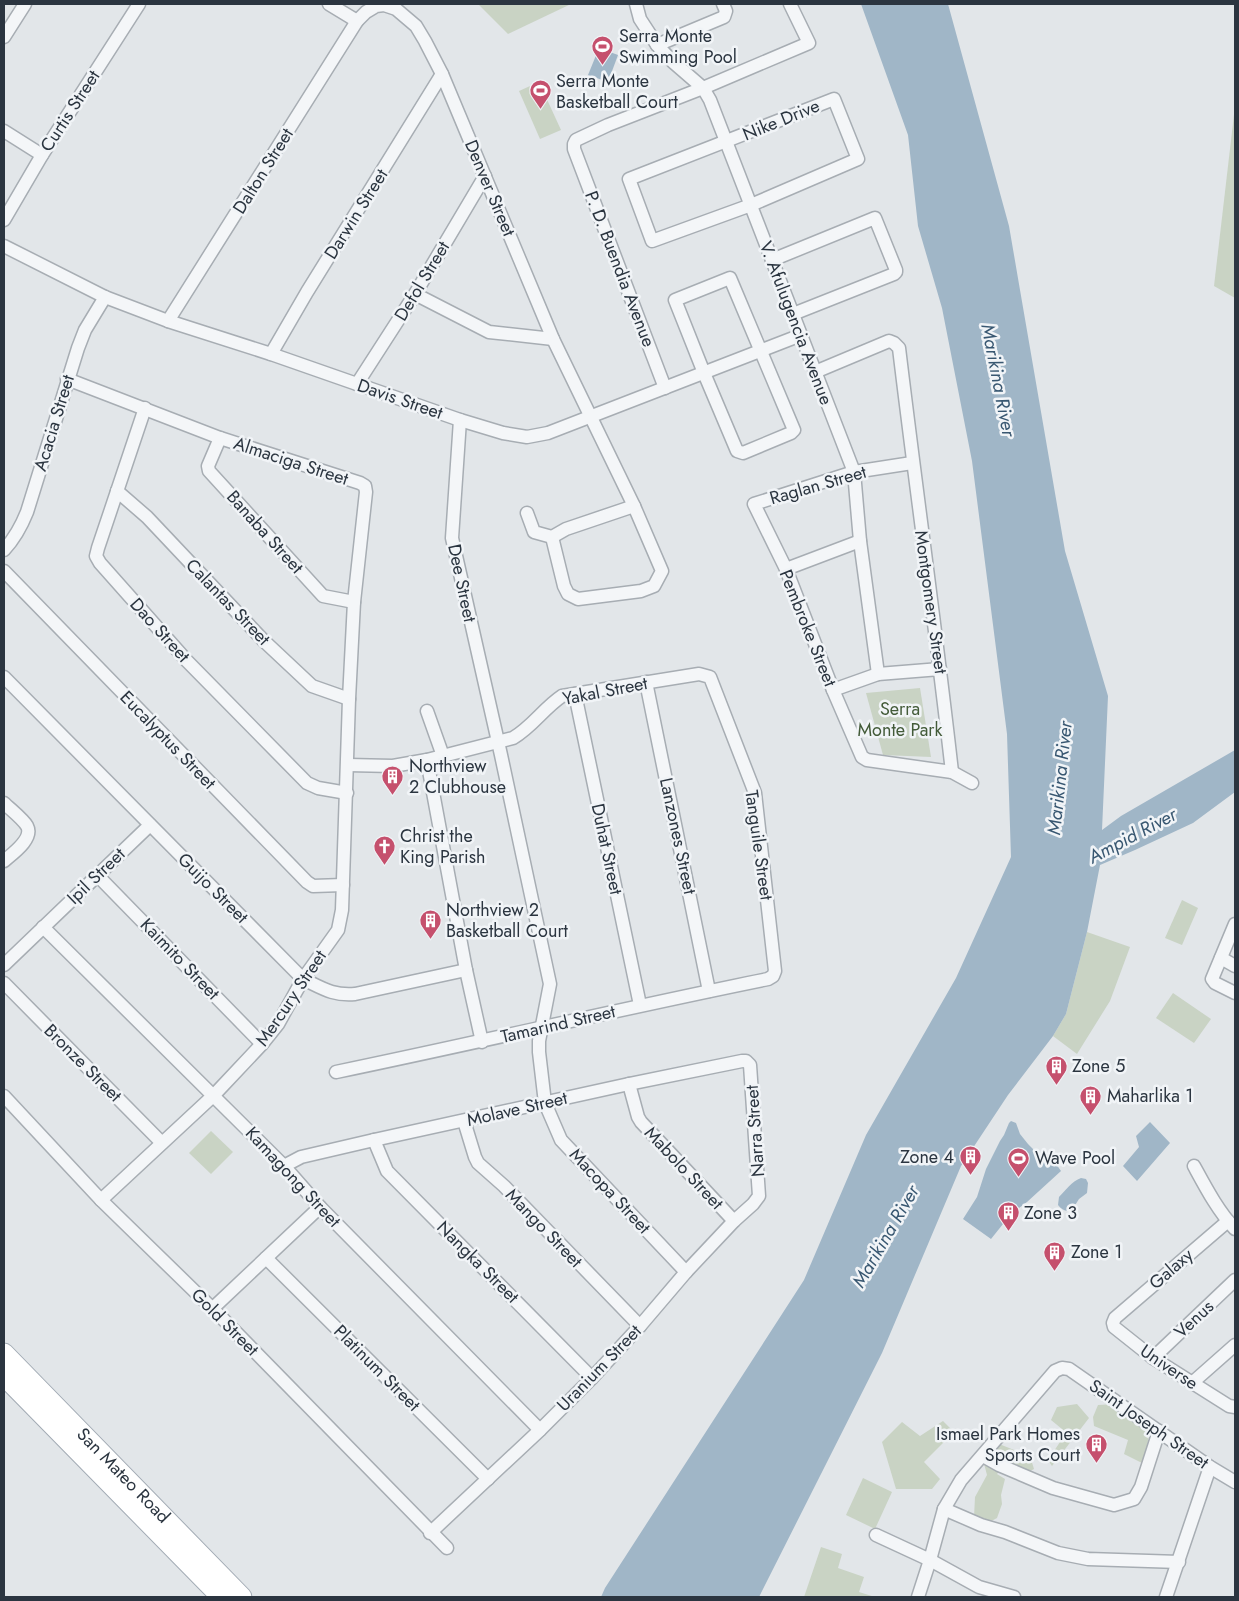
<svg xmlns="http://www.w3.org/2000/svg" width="1239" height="1601" font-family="Jost,sans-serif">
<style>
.green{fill:#c9d3c4}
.water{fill:#a0b6c7}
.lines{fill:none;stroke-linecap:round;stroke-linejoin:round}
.minor-casing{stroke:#a7adb3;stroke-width:15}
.primary-casing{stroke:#a2abb4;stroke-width:21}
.minor{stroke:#f4f6f8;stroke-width:12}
.primary{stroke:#fff;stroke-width:19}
.labels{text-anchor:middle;stroke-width:5;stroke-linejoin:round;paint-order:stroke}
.poi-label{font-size:18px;fill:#2b3540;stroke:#f1f4f7;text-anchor:start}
.street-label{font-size:18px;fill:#2b3540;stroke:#f1f4f7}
.park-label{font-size:18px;fill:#435b39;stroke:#f1f4f7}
.water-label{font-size:19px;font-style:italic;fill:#385771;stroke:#f1f4f7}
</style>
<rect width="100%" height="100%" fill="#e2e6e9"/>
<!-- green -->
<g class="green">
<path d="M478,4h93l-63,30z"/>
<path d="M539,82l22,48 -21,9 -21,-48z"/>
<path d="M1235,106v192l-21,-12z"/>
<path d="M920,688l11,69 -48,-2 -17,-62z"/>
<path d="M1182,900l16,8 -16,37 -17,-7z"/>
<path d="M1087,932l43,15 -20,54 -33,53 -24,-18 13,-22z"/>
<path d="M1173,993l38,26 -17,24 -38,-25z"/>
<path d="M211,1131l22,21 -22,22 -22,-21z"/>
<path d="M1077,1404l12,14 -37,48 -4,-6 14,-21v-10l-11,-9 6,-13z"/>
<path d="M1115,1404l35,25 -6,35 -20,-10 4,-14 -34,-14 -1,-9 5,-12z"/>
<path d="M943,1421l11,11 -30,30 16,17 -8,10h-36l-14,-47 20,-20 18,14z"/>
<path d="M984,1442h10l28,11 -7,5 15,-2 4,13 -13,7 -20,-7 -4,5 8,5 -4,16 1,9 -5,14 -13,7 -10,-8 1,-20 12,-22 -6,-23z"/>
<path d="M863,1478l29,14 -17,37 -29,-14z"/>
<path d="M821,1547l21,7 -4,14 26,9 -5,15 16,5h-71z"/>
</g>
<!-- water -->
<g class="water">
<path d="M861,4h87l61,222 56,325 43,145 -6,134 19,-14 114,-66v42l-42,31 -58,27 -35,15 -13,67 -21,82 -13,22 -45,59 -47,71 -79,187 -123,244h-158l4,-9 199,-308 62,-145 90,-157 55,-121 -4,-123 -35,-273 -30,-153 -24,-82 -10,-91z"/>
<path d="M599,48l19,7 -10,27 -20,-7z"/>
<path d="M1011,1121l5,2 4,11 8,10 7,7 14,5 5,5 7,10 -34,31 -16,12 -20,25 -28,-20 14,-22 9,-28 14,-28 4,-6 5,-12z"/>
<path d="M1150,1122l20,21 -33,38 -14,-15 16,-19 -3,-11z"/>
<path d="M1081,1178l5,1 2,4 -1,10 -8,6 -7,11c-6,2 -10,0 -14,-5l1,-8c7,-7 13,-16 22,-19z"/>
</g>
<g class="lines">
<defs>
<g id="minor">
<path d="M329,4l28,17"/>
<path d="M636,4l4,15 17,26 16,17 30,26 7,12 144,372 6,69 18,133"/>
<path d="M4,37l21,-33"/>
<path d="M657,45l67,-28 2,-6 -3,-7"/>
<path d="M834,99l24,60 -107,46 -99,36 -23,-62z"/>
<path d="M4,131l38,24"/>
<path d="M4,220l38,-65 97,-151"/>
<path d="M4,246l101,51 63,24 103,33 189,66 43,13 24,4 21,-4 253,-98"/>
<path d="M772,260l103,-42 21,52v2l-2,2 -101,40"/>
<path d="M730,278l64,152 -3,3 -48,20 -6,-2 -33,-78 -29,-73z"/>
<path d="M415,294l74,38 64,7"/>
<path d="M168,321l189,-300 9,-9 10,-6 8,-1 12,4 20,17 9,15 17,33 111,265 81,167 28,65 -8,15 -13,5 -63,8 -10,-5 -4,-8 -12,-49"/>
<path d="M271,354l36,-62 135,-218"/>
<path d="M815,372l74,-31 5,2 5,5c17,141 37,282 53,424"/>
<path d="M67,379l153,59 140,45 5,3 1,6 -12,110 -5,97 -7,211 -4,20 -35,49 -25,45 -16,20 -48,51 -113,105"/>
<path d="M357,384l58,-90 70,-118"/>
<path d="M665,388l-91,-239v-5l2,-4 32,-15 95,-37 106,-45 -19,-39"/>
<path d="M145,408l-47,140 -2,8 4,7 87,98 120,122 11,5 29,5"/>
<path d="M460,420l-8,118 49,217 49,229 -11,57v11l6,51 16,37 125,132"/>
<path d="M220,438l-12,28 1,5 114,125 31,6"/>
<path d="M912,463l-58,9 -100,32 32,65 47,121 29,67 5,3 85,12 20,11"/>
<path d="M117,491l30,26 117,124 48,45 37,13"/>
<path d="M527,513l7,19 18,5 14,-8 68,-23"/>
<path d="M4,550c11,-12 17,-23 23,-38l51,-164 7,-18 20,-33"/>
<path d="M786,569l74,-28"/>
<path d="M4,571l303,311 6,4 30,-1"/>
<path d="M4,677l299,302c19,9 30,17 52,15l111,-24"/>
<path d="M646,682l63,309"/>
<path d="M833,690l45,-16 62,-5"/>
<path d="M575,694l65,311"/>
<path d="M427,711l16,45"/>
<path d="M427,760l39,210 16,72"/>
<path d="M4,803c6,6 19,16 23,23 7,13 -15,28 -23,35"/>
<path d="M97,875l165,169"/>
<path d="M1235,924l-23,55 3,4 20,10"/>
<path d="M43,927l241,239 36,41 220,223"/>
<path d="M1221,958l14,8"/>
<path d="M4,965l146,-140"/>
<path d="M4,983l158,160"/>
<path d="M336,1072c145,-30 288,-64 432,-93l5,-3 2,-5 -20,-178 -45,-116 -11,-3 -137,22c-18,12 -30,31 -49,42l-86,22 -34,6 -45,-1"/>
<path d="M629,1084l9,33 3,5 93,99"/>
<path d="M4,1096l97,104 121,118 225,230"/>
<path d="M464,1121l11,36 3,6 26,23 136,140"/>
<path d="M374,1140l13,31 205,207"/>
<path d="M284,1166l17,-9 73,-17 255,-56 113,-23h4l4,4 9,131 -6,8 -19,17 -48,51 -46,54 -48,52 -52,52 -110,103"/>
<path d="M1194,1166c12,22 24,45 41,63"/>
<path d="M1228,1221l-113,97 -2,5 1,4 39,31 76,48 6,1"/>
<path d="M266,1258l222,221"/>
<path d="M212,1309l108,-102"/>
<path d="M1153,1358l82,-78"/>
<path d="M1192,1383l43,-38"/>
<path d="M983,1456l16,9 54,23 61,17 20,-6 7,-12 18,-56"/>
<path d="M944,1509l37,16 24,7 53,21 30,6 91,3"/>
<path d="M876,1535l54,25 49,27 35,10"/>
<path d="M918,1597l12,-37 14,-51 17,-29 94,-109 7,-3 7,1 141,98 25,15"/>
<path d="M1166,1597l44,-130"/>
</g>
<g id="primary">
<path id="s1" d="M4,1353l238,244"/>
<path d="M4,1376l217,221"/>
</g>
</defs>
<!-- minor casing -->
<use href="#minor" class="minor-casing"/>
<!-- primary casing -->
<use href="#primary" class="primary-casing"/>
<!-- minor -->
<use href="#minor" class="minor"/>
<!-- primary -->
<use href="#primary" class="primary"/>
</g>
<!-- icons -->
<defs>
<symbol id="stadium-pin" viewBox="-11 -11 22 30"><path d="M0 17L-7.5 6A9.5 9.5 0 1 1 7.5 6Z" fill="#c5506d" stroke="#f1f4f7"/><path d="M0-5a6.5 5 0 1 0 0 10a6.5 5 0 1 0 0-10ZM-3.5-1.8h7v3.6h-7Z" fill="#fff"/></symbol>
<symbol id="building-pin" viewBox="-11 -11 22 30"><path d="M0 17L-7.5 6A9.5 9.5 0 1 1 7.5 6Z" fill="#c5506d" stroke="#f1f4f7"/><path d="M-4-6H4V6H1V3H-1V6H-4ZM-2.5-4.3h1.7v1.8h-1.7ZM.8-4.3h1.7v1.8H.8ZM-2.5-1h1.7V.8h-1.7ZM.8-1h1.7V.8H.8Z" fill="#fff"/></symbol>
<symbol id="church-pin" viewBox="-11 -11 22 30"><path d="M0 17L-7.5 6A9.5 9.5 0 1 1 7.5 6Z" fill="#c5506d" stroke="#f1f4f7"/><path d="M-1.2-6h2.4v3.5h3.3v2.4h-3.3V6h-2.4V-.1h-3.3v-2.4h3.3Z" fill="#fff"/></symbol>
</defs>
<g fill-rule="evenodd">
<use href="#stadium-pin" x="590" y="34" width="25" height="34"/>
<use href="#stadium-pin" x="528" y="78" width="25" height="34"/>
<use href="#building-pin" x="380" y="764" width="25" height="34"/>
<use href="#church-pin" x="372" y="834" width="25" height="34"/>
<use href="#building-pin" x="418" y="908" width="25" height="34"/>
<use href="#building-pin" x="1044" y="1054" width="25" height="34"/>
<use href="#building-pin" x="1078" y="1084" width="25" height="34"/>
<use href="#building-pin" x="958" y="1144" width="25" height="34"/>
<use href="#stadium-pin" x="1006" y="1146" width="25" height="34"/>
<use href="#building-pin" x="996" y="1200" width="25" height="34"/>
<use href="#building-pin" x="1042" y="1240" width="25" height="34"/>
<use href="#building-pin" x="1084" y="1432" width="25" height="34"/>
</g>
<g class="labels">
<!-- poi labels -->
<g class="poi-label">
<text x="619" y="42">Serra Monte<tspan x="619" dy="21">Swimming Pool</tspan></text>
<text x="556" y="87">Serra Monte<tspan x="556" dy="21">Basketball Court</tspan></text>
<text x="409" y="772">Northview<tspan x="409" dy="21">2 Clubhouse</tspan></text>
<text x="400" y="842">Christ the<tspan x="400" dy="21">King Parish</tspan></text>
<text x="446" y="916">Northview 2<tspan x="446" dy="21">Basketball Court</tspan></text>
<text x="1072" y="1072">Zone 5</text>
<text x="1107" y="1102">Maharlika 1</text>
<text x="954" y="1163" text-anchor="end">Zone 4</text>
<text x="1035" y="1164">Wave Pool</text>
<text x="1024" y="1219">Zone 3</text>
<text x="1071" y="1258">Zone 1</text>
<text x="1080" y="1440" text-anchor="end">Ismael Park Homes<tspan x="1080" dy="21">Sports Court</tspan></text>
</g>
<!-- street labels -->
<g class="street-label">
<text transform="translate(70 111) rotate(-57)" y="6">Curtis Street</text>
<text transform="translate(781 120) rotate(-22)" y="6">Nike Drive</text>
<text transform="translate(263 171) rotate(-58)" y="6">Dalton Street</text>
<text transform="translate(490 188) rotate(67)" y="6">Denver Street</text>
<text transform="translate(356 214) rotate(-58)" y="6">Darwin Street</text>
<text transform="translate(620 269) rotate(69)" y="6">P. D. Buendia Avenue</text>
<text transform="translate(422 281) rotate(-59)" y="6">Defol Street</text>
<text transform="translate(796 323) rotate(69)" y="6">V. Afulugencia Avenue</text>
<text transform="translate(400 399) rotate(19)" y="6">Davis Street</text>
<text transform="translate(54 423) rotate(-73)" y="6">Acacia Street</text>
<text transform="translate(291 461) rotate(18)" y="6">Almaciga Street</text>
<text transform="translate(818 485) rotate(-16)" y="6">Raglan Street</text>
<text transform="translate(265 532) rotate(48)" y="6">Banaba Street</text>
<text transform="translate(462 583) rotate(78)" y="6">Dee Street</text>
<text transform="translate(228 602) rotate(46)" y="6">Calantas Street</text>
<text transform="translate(931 602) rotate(82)" y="6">Montgomery Street</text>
<text transform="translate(808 628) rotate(68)" y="6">Pembroke Street</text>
<text transform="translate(160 630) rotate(48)" y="6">Dao Street</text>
<text transform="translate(605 691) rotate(-11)" y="6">Yakal Street</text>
<text transform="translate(168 740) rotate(46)" y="6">Eucalyptus Street</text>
<text transform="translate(678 836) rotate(78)" y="6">Lanzones Street</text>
<text transform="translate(759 845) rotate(82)" y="6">Tanguile Street</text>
<text transform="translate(607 849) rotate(78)" y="6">Duhat Street</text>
<text transform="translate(96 876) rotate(-44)" y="6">Ipil Street</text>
<text transform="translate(213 888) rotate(45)" y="6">Guijo Street</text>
<text transform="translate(180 959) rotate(46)" y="6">Kaimito Street</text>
<text transform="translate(291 998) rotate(-56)" y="6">Mercury Street</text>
<text transform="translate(558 1024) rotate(-13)" y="6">Tamarind Street</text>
<text transform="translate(83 1063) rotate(45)" y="6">Bronze Street</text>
<text transform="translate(517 1109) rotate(-13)" y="6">Molave Street</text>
<text transform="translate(755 1131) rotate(-94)" y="6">Narra Street</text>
<text transform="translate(684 1168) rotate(47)" y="6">Mabolo Street</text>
<text transform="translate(293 1177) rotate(47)" y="6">Kamagong Street</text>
<text transform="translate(610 1191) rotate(47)" y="6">Macopa Street</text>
<text transform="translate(544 1228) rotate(46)" y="6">Mango Street</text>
<text transform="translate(478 1262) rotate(45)" y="6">Nangka Street</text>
<text transform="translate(1171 1269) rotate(-41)" y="6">Galaxy</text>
<text transform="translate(1194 1319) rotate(-43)" y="6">Venus</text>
<text transform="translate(225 1322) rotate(45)" y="6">Gold Street</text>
<text transform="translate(1169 1367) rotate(34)" y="6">Universe</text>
<text transform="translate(377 1368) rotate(45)" y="6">Platinum Street</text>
<text transform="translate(599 1368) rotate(-46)" y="6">Uranium Street</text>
<text transform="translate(1149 1424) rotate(35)" y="6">Saint Joseph Street</text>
<text dy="6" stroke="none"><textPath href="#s1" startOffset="171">San Mateo Road</textPath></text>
</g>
<!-- park labels -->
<g class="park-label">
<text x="900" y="715">Serra<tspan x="900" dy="21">Monte Park</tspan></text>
</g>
<!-- water labels -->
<g class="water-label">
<text transform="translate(999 380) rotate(79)" y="7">Marikina River</text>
<text transform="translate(1059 778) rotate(-84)" y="7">Marikina River</text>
<text transform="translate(1132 835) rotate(-28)" y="7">Ampid River</text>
<text transform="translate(885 1236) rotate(-60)" y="7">Marikina River</text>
</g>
</g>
<!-- border -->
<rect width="1239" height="1601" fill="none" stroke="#2b3540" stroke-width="10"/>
</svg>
